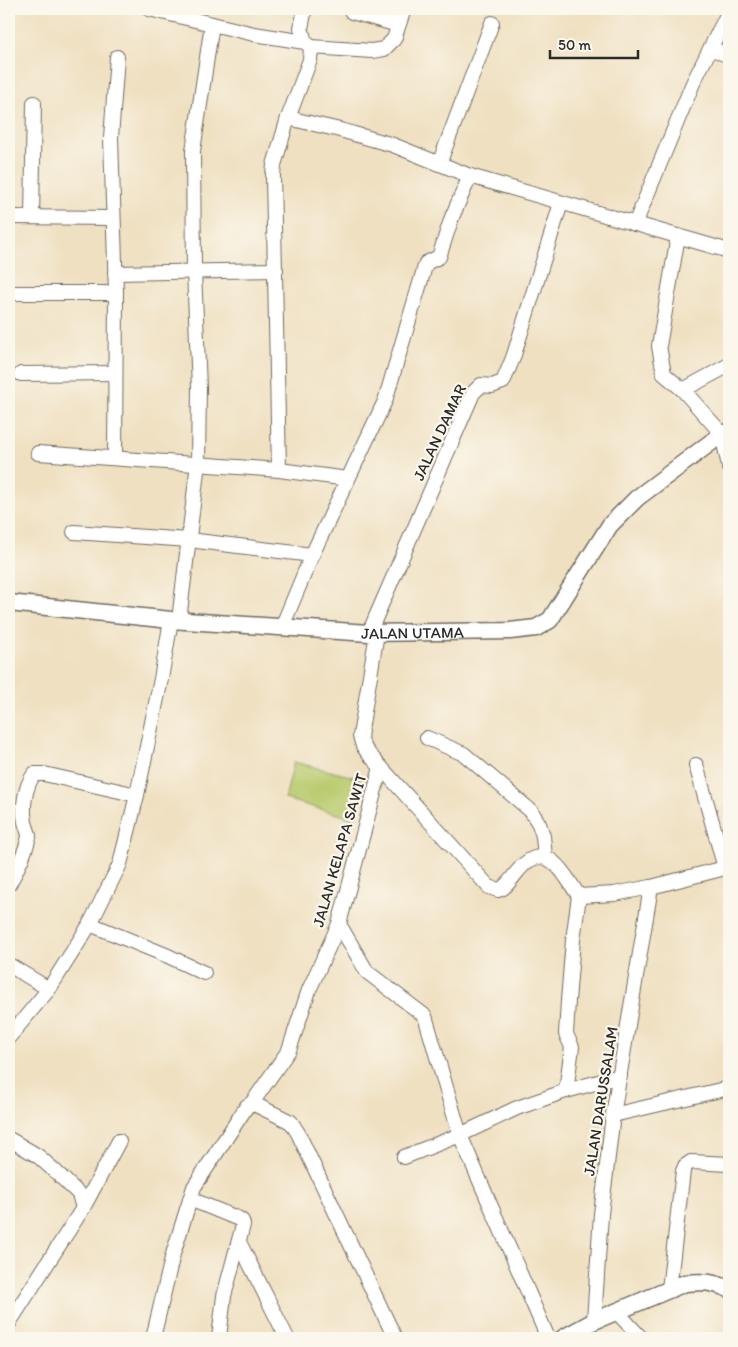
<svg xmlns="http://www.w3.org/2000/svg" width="738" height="1347" font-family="Itim,sans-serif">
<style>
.green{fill:#bacb6e;stroke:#727b4c}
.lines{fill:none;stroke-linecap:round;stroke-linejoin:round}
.minor-casing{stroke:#706a60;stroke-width:16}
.tertiary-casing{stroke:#706a60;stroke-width:19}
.minor{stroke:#fff;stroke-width:14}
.tertiary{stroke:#fff;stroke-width:16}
.labels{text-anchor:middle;stroke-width:4.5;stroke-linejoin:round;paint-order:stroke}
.street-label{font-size:16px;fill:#2b2b2b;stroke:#fbf7ec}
</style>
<rect width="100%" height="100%" fill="#fbf7ec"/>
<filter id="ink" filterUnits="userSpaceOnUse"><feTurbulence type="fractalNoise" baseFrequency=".02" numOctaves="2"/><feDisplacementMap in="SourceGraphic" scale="10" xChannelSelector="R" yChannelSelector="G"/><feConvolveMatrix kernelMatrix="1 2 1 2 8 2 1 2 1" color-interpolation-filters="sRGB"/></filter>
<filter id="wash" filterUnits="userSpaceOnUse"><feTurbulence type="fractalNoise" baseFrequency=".0096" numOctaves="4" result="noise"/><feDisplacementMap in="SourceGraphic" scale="20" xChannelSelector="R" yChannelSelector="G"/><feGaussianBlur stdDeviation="1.12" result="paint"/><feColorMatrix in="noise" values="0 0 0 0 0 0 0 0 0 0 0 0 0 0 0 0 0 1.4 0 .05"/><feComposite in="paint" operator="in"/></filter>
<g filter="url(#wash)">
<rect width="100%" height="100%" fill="#efe0c1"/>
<!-- green -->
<path class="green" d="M294,762l72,18 -11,39 -70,-20z"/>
</g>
<g filter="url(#ink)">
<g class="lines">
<defs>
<g id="minor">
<path d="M149,9l105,25 51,8 6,5 -1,13 -22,58"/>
<path d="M350,9l2,3 46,13"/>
<path d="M305,42l-4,-14 4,-19"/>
<path d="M311,47l61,4 12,-2 10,-10 10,-30"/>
<path d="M711,48l18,8"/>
<path d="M439,164l53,-141"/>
<path d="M9,217l104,1"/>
<path d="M32,217l2,-114"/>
<path d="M635,224l58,-141 36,-72"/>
<path d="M678,236l-19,110 5,28 19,16 39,44 7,32"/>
<path d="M115,273l161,-3"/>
<path d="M9,293h107"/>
<path d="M21,374l94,-1"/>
<path d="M683,390l46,-25"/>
<path d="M38,453l241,17 69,9"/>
<path d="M115,458l1,-165 -5,-155 6,-81"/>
<path d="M279,470l-6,-295 1,-10 14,-47 52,12 53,15 77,31 259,75"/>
<path d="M74,532l115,8 123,15"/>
<path d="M179,620l19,-157 1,-75 -5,-117 -1,-120 19,-127"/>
<path d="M282,627l30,-72 73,-154 41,-138 13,-6 13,-40 18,-41"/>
<path d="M369,633l104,-240 8,-8 11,1 11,-4 10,-24 48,-155"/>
<path d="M377,633l-17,103 3,10 5,7 121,134 9,3 5,-2c9,-7 14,-19 24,-26 25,-18 40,18 52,34l-6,44 -5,61 -2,33 6,13 -6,44"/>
<path d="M427,738l37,16 67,57 8,13 4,12 2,21"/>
<path d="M696,765l29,103"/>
<path d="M9,884c8,-14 16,-31 20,-47 0,-5 -3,-10 -4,-15 -3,-15 0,-35 9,-48h10l93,21"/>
<path d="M579,896l35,-2 37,-7 78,-20"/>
<path d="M90,924l78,32 36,17"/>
<path d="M339,924l28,48 58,44 35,119 88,203"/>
<path d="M9,965l40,24"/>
<path d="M9,1037l40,-48 41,-65 30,-60 17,-69 24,-116 10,-59"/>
<path d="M252,1103l39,19 7,11 97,205"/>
<path d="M613,1115l116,-27"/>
<path d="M9,1139l29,17 19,17 22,21 4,14 36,-67"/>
<path d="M404,1157l56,-22 57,-27 49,-17 54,-15"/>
<path d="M190,1199l49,20 3,2 1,4 -19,71 -5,42"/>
<path d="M239,1242l48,96"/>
<path d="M669,1289l14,-118 2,-5 6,-4 38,2"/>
<path d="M617,1312l24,26"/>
<path d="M594,1321l7,-107 12,-99 38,-228"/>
<path d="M9,1323l74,-115"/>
<path d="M153,1338l20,-84 21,-67 53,-81 5,-3 37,-53 20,-60 30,-66 42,-157"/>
</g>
<g id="tertiary">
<path id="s1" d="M9,603l162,17 198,13 141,-2 26,-3 14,-8 60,-95 27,-27 85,-64 7,-2"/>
<path d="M563,1338l31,-17 91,-38c19,-2 27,-1 44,6"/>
</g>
</defs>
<!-- minor casing -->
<use href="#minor" class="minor-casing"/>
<!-- tertiary casing -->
<use href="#tertiary" class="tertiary-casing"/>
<!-- minor -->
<use href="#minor" class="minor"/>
<!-- tertiary -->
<use href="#tertiary" class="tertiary"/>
</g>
</g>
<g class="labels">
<!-- street labels -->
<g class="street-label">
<text transform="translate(439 432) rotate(-65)" y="6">JALAN DAMAR</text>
<text dy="6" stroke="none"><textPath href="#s1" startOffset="405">JALAN UTAMA</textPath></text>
<text transform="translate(339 850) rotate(-74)" y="6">JALAN KELAPA SAWIT</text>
<text transform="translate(600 1101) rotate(-81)" y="6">JALAN DARUSSALAM</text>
</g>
</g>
<!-- margin -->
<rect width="738" height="1347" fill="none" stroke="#fbf7ec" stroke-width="30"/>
<!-- scale -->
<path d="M550 50v8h88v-8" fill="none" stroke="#2b2b2b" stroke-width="2.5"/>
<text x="558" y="50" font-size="15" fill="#2b2b2b" stroke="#fbf7ec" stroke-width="4" paint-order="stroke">50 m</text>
</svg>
